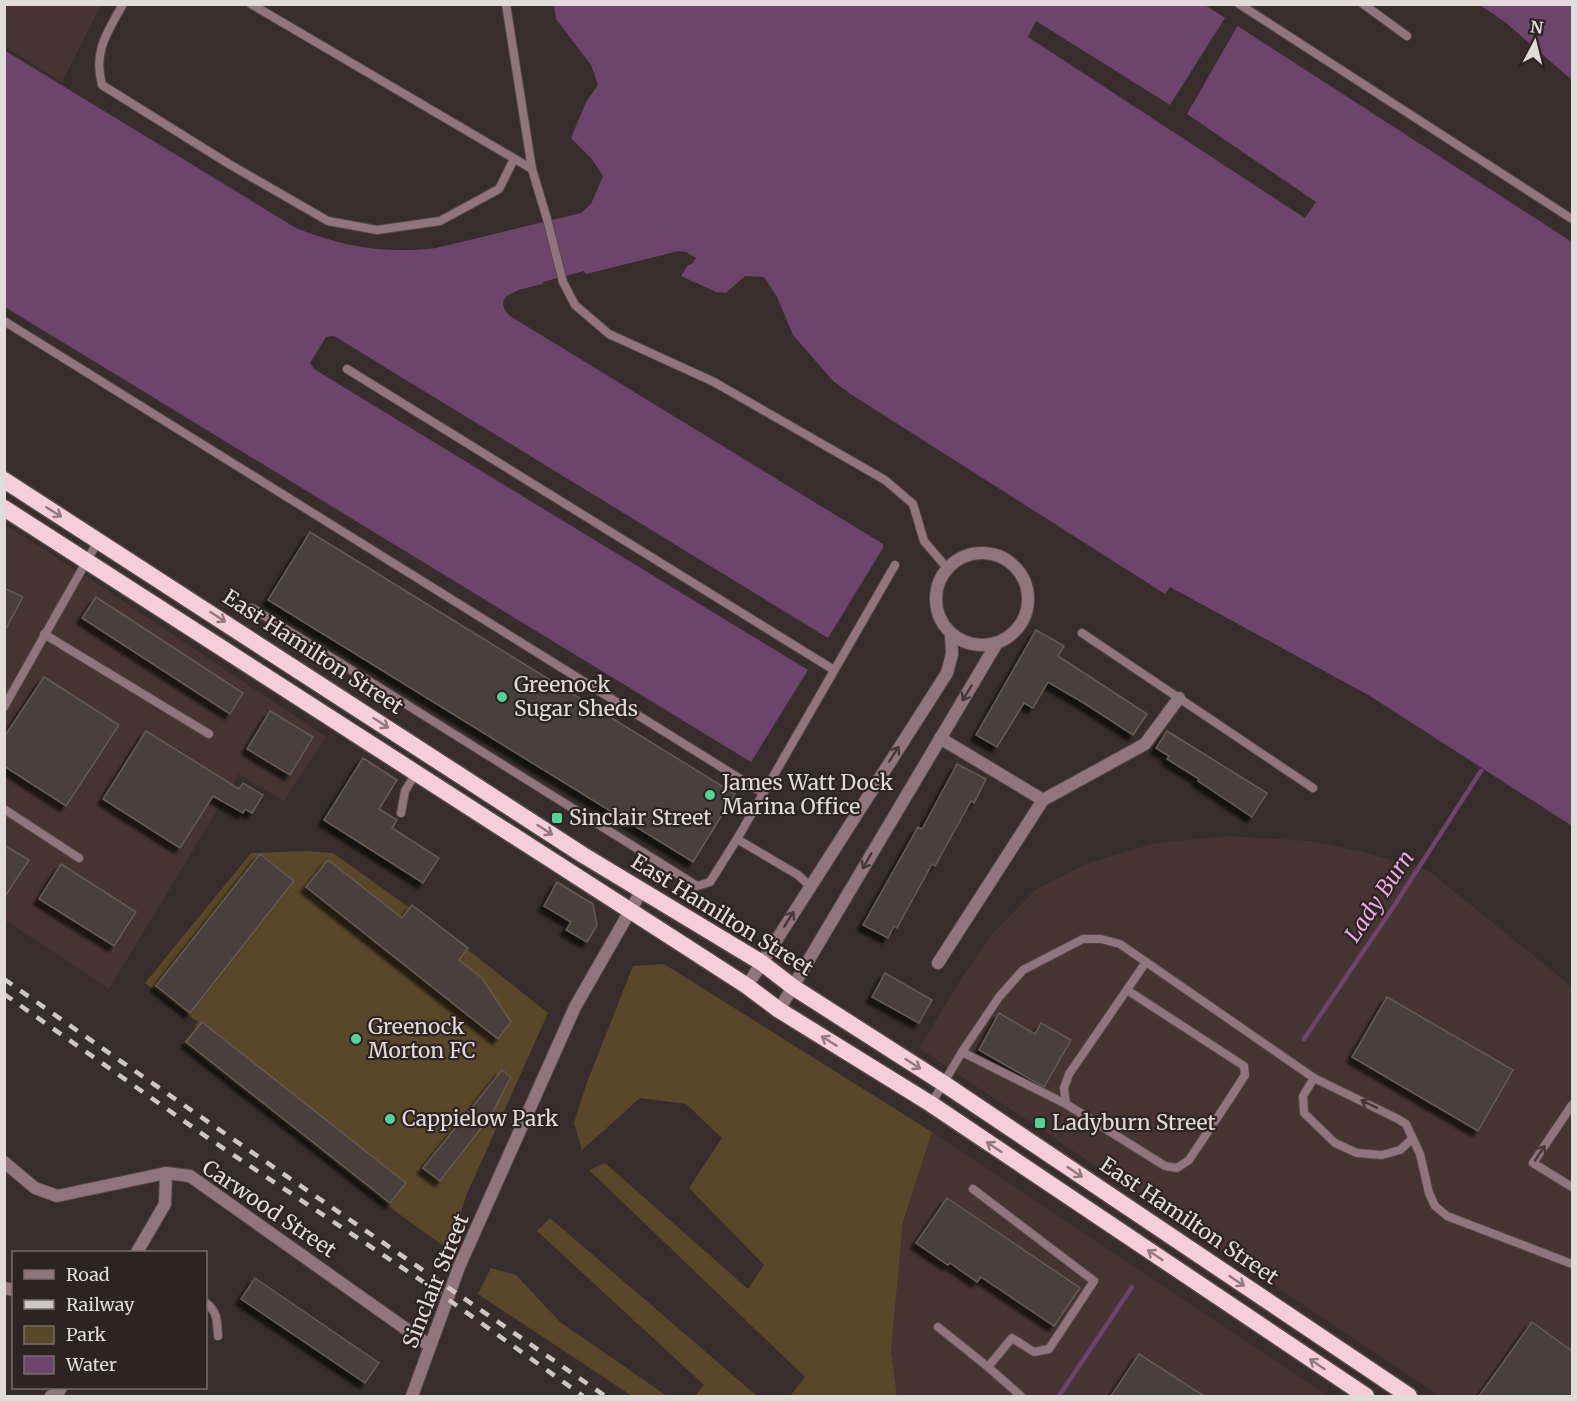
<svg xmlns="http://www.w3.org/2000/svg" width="1577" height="1401" font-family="Merriweather,serif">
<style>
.built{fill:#463433}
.green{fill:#594729}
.water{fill:#6d446b}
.pier{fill:#372d2c}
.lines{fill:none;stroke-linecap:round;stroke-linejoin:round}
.stream{stroke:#6d446b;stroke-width:4.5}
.building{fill:#4a413c;stroke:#645b55;stroke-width:1.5;filter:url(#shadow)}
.service-casing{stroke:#524948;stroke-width:10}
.minor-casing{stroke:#524948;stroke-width:14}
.trunk-casing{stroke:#524948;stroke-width:19}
.service{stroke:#90757e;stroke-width:8}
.minor{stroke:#90757e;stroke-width:12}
.trunk{stroke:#f6cddb;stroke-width:16}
.rail{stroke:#ccc6c5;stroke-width:4.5;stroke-dasharray:10 10;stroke-linecap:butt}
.oneway{stroke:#92787f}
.oneway2{stroke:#46383a}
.poi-dot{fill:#53d396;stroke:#2d2323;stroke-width:2}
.labels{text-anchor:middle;stroke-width:4.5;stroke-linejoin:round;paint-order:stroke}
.street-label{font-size:21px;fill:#e1dbda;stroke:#2d2323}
.poi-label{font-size:21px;fill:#e1dbda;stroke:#2d2323;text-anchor:start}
.water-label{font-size:22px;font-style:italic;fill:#eaa9e5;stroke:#2d2323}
</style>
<defs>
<filter id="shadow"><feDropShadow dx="-5.5" dy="5.5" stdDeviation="1.5" flood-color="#0009"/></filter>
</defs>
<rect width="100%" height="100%" fill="#372d2c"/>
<!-- built -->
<g class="built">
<path d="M4,5l1,-1 96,1 -39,77 -57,-35z"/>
<path d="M4,524l83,53 239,160 -42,64 -45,-27 -130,215 -104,-69z"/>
<path d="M1227,836l84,5 49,10 69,20 143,116v409h-132l-521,-348 44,-72 31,-44 41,-42 53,-27 68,-20z"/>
<path d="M932,1132l396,264h-431l-6,-45 12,-129z"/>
</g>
<!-- green -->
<g class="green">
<path d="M307,851l26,2 133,95 82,65 -82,183 -17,54 -50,-36 -217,-171 16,-21 -53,-39 106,-130z"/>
<path d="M664,964l268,168 -29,90 -12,129 6,45h-107l15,-19 -216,-207 16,-7 143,126 16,-24 -75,-77 33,-50 -36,-34 -46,-6 -58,52 -8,-27 12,-38 47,-119z"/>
<path d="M550,1218l207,178h-62l9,-11 -167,-154z"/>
<path d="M491,1268l25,7 44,47 107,74h-35l-154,-102z"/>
</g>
<!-- water -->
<g class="water">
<path d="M554,5h651l367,237v584l-202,-130 -200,-109 -5,7 -313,-199 -19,-14 -40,-46 -16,-38 -13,-20 -19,-1 -19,17 -10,-1 -35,-16 7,-11 4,-1 4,-6 -10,-6 -7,-1 -93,23 -2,-3 -41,11v2c-15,4 -56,9 -33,32l373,228v4l-55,90 -494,-302 -8,1 -16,26 4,6 494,301 -57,92 -746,-455 -1,-257 292,178c47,19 90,26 140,20l145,-35 10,-9 12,-28 -12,-18 -20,-20 15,-36 12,-17 -7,-20 -35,-46z"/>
<path d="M1480,5h92v75l-67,-58z"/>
</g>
<!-- pier -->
<path class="pier" d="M1225,18l13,7 -51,89 129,88 -11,16 -277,-181 8,-16 134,84z"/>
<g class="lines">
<!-- stream -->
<g class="stream">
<path d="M1304,1039l88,-130 89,-138"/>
<path d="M1059,1396l73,-109"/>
</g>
</g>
<!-- building -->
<g class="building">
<path d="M310,532l425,262 -42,68 -425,-262z"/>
<path d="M4,588l19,9 -19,35z"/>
<path d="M96,597l147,96 -13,21 -148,-96z"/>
<path d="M1036,630l28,16 -6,10 89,58 -14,21 -49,-32 -36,-21 -15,26 -9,-5 -27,44 -21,-12z"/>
<path d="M44,677l75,48 -53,81 -62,-40v-29z"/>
<path d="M270,711l43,26 -23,38 -43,-26z"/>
<path d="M146,731l93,58 4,-6 20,12 -11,18 -7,-4 -2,4 -30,-17 -33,52 -77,-49z"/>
<path d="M1167,731l100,62 -15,24 -54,-36 1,-2 -32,-20 2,-3 -13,-8z"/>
<path d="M363,758l34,22 -18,29 18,11 -5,8 47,30 -16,25 -99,-63z"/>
<path d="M957,764l29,15 -12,24 -3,-2 -36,65 -3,-2 -35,64 -3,-2 -6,12 -25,-13 55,-98 4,2z"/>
<path d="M4,845l25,15 -25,38z"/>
<path d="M260,854l34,27 -104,132 -34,-27z"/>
<path d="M328,860l74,58 10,-13 56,43 -9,12 23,18 29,44 -13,17 -192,-152z"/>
<path d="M61,864l75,48 -22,34 -75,-47z"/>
<path d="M557,882l36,22 4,21 -10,17 -21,-12 5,-8 -27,-16z"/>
<path d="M885,973l47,27 -13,23 -47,-26z"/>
<path d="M1387,997l126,73 -35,61 -126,-74z"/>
<path d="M999,1013l36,21 6,-11 30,17 -27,47 -65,-37z"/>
<path d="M202,1022l204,161 -16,20 -204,-161z"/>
<path d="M502,1070l9,7 -21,40 -50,64 -17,-13z"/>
<path d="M947,1198l133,90 -26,38 -73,-49 -4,5 -27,-19 -2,2 -32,-22z"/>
<path d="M255,1278l124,85 -14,20 -124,-84z"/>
<path d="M1532,1322l40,29v45h-93z"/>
<path d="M1139,1354l65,42h-93z"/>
</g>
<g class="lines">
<defs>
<g id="service">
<path d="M123,4c-16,29 -30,47 -21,81l127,79 99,57 49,9 63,-9 59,-32 15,-30"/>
<path d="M251,4l281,165"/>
<path d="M506,4l26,165 15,50 16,63 12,23 34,29 105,48 171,98 28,24 11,37 23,27"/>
<path d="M1239,4l333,215"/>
<path d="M1363,4l44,32"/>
<path d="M4,321l759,472"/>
<path d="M347,369l487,301"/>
<path d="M252,608l445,278 13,-4 27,-43"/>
<path d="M1082,633l231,155"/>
<path d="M44,634l165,100"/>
<path d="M4,707l94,-166"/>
<path d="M4,809l75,49"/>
<path d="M401,813l4,-22 11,-18"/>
<path d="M810,886l-12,-11 -61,-36 158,-274"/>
<path d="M1127,990l117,76 1,9 -18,28 -38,57 -12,8 -12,-2 -99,-62 -2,-16 5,-14 77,-112"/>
<path d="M962,1052l104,52"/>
<path d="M931,1104l31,-52 37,-55 24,-27 60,-31h18l19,5 194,134"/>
<path d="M1572,1105l-39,58 39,24"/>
<path d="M1412,1139l-12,11 -18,5 -25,-2 -22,-10 -31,-30 -1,-17 11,-18 84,41 8,5 14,30 9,39 6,13 12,10 125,48"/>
<path d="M973,1189l121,92 -45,68 -15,3 -22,-14 -24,29 33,29"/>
<path d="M206,1303c12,9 11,19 12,33"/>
<path d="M938,1327l50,40"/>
</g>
<g id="minor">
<circle cx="982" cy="599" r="46"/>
<path d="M940,738l103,62"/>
<path d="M938,963l105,-163 102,-56 34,-46"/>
<path d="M747,986l200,-313 5,-19 -1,-20"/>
<path d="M779,1010l218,-367"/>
<path d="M4,1162l31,26 22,8 109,-23 24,3 240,170"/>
<path d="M137,1252l28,-48 1,-31"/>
<path d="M4,1288l10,2"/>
<path d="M51,1396l7,-3 3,-5"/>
<path d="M412,1396l47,-129 116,-260 67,-117"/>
</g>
<g id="trunk">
<path d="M4,480l579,375 179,108 31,24 150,96 466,313"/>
<path d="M4,508l678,436 65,42 32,24 152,94 435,292"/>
</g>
</defs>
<!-- service casing -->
<use href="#service" class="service-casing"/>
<!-- minor casing -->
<use href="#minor" class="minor-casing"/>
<!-- trunk casing -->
<use href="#trunk" class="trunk-casing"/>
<!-- service -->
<use href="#service" class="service"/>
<!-- minor -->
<use href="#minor" class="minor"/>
<!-- trunk -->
<use href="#trunk" class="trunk"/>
<!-- rail -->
<g class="rail">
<path d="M4,979c199,141 401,278 601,417"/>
<path d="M4,994l207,146 217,145 155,111"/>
</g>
</g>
<!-- one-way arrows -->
<defs><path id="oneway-shaft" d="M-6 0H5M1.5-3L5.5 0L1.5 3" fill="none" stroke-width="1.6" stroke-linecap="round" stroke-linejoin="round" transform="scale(1.5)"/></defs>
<g class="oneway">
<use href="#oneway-shaft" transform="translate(54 512) rotate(32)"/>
<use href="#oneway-shaft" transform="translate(218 617) rotate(33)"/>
<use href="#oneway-shaft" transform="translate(381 723) rotate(33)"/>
<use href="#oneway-shaft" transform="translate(545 830) rotate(33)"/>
<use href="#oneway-shaft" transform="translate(829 1041) rotate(-148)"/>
<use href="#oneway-shaft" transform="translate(913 1064) rotate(33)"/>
<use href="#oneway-shaft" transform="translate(994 1147) rotate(-146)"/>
<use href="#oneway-shaft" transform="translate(1075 1172) rotate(34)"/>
<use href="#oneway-shaft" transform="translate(1155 1255) rotate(-146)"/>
<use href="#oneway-shaft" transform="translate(1237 1281) rotate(34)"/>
<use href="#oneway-shaft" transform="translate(1317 1364) rotate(-146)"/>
</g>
<g class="oneway2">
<use href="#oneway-shaft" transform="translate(967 693) rotate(121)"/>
<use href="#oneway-shaft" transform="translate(894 754) rotate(-57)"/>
<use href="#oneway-shaft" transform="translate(867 861) rotate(120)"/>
<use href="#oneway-shaft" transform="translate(789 919) rotate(-58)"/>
<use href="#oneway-shaft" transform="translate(1369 1104) rotate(-154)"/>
<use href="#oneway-shaft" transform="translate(1540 1153) rotate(-56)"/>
</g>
<!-- markers -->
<g class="poi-dot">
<circle cx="502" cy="697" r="6"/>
<circle cx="710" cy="795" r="6"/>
<rect x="551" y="812" width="12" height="12" rx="3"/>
<circle cx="356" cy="1039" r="6"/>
<circle cx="390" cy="1119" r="6"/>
<rect x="1034" y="1117" width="12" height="12" rx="3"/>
</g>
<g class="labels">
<!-- street labels -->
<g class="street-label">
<text transform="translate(313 652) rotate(33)" y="7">East Hamilton Street</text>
<text transform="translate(722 915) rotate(32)" y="7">East Hamilton Street</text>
<text transform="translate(269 1209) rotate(34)" y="7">Carwood Street</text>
<text transform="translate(1189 1221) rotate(34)" y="7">East Hamilton Street</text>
<text transform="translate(436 1281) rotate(-68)" y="7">Sinclair Street</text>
</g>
<!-- poi labels -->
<g class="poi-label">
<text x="514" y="692">Greenock<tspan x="514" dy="24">Sugar Sheds</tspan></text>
<text x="722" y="790">James Watt Dock<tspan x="722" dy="24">Marina Office</tspan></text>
<text x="569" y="825">Sinclair Street</text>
<text x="368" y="1034">Greenock<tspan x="368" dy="24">Morton FC</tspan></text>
<text x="402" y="1126">Cappielow Park</text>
<text x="1052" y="1130">Ladyburn Street</text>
</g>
<!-- water labels -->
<g class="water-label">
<text transform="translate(1379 896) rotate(-56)" y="8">Lady Burn</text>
</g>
</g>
<!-- border -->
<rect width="1577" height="1401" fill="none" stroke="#e1dbda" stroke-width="12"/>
<!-- legend -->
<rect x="12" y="1251" width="195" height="138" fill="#2d2323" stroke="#756d6c" stroke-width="1.5"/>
<rect x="24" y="1270" width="30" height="9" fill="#90757e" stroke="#756d6c" stroke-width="1.5"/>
<text x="66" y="1281" font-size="18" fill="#e1dbda">Road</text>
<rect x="24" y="1300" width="30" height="9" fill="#ccc6c5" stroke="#756d6c" stroke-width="1.5"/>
<text x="66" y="1311" font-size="18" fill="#e1dbda">Railway</text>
<rect x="24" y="1326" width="30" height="18" fill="#594729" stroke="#756d6c" stroke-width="1.5"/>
<text x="66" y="1341" font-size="18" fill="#e1dbda">Park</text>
<rect x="24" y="1356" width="30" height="18" fill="#6d446b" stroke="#756d6c" stroke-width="1.5"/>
<text x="66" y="1371" font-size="18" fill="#e1dbda">Water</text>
<!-- north arrow -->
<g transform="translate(1535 42) rotate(7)" stroke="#2d2323" stroke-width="4.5" paint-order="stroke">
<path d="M0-4.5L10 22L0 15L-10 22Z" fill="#e1dbda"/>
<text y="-9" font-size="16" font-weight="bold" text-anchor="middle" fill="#e1dbda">N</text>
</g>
</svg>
